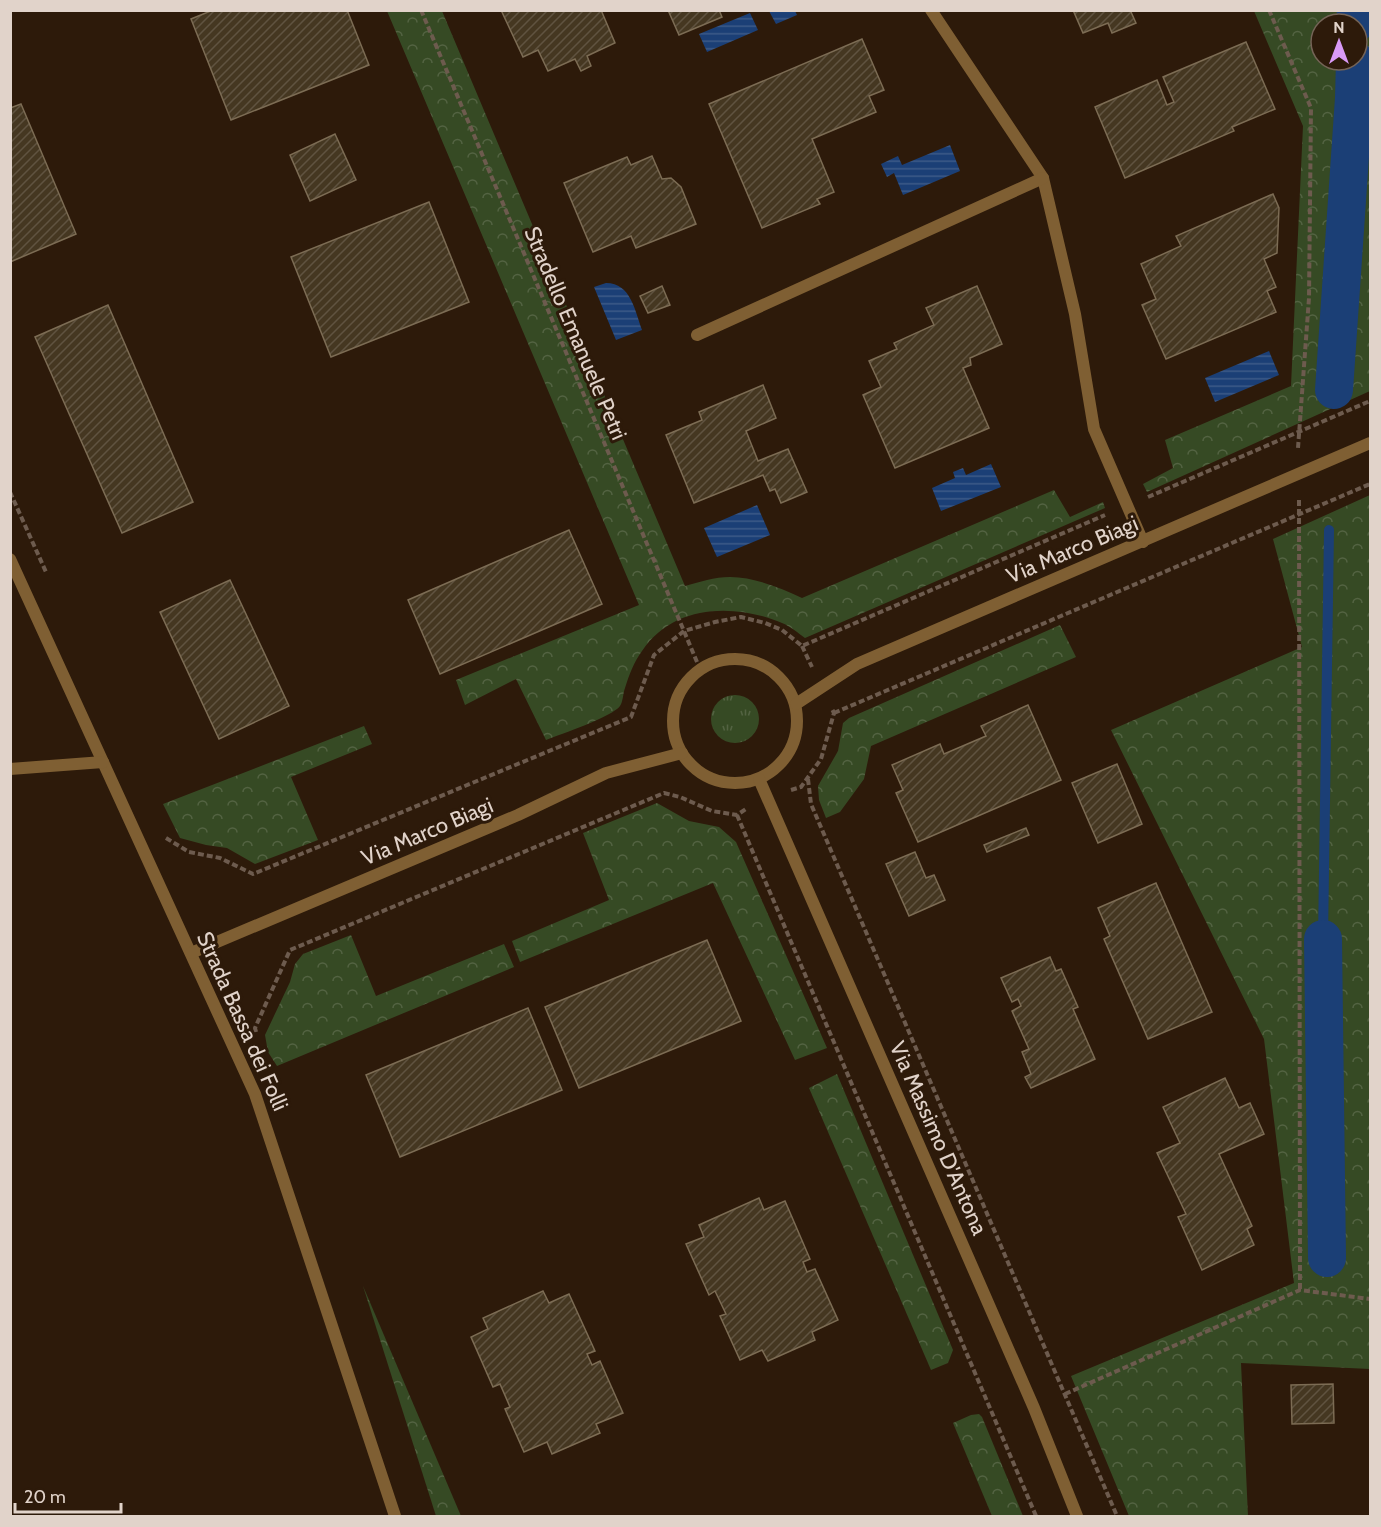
<svg xmlns="http://www.w3.org/2000/svg" width="1381" height="1527" font-family="Cabin,sans-serif">
<style>
.grass{fill:url(#grass-tufts)}
.park{fill:url(#park-crowns);fill-rule:evenodd}
.water{fill:url(#water-rules)}
.lines{fill:none;stroke-linecap:round;stroke-linejoin:round}
.stream{stroke:#1b3f76;stroke-width:10}
.canal{stroke:#1b3f76;stroke-width:38}
.building{fill:url(#building-hatch);stroke:#7c6c54;stroke-width:1.5}
.path{stroke:#6d5b4e;stroke-width:4;stroke-dasharray:6 3;stroke-linecap:butt}
.street{stroke:#7f5f33;stroke-width:12}
.labels{text-anchor:middle;stroke-width:6;stroke-linejoin:round;paint-order:stroke}
.street-label{font-size:22px;fill:#e1d3ca;stroke:#2d1a0a}
</style>
<defs>
<pattern id="grass-tufts" width="24" height="20" patternUnits="userSpaceOnUse" patternTransform="scale(1.5)"><rect width="24" height="20" fill="#364a24"/><path d="M3 7l-1-3M5 7V3M7 7l1-3M15 17l-1-3M17 17v-4M19 17l1-3" fill="none" stroke="#536342"/></pattern>
<pattern id="park-crowns" width="20" height="18" patternUnits="userSpaceOnUse" patternTransform="scale(1.5)"><rect width="20" height="18" fill="#364a24"/><path d="M2 6a3 3 0 1 1 6 0M12 15a3 3 0 1 1 6 0" fill="none" stroke="#536342"/></pattern>
<pattern id="water-rules" width="6" height="5" patternUnits="userSpaceOnUse" patternTransform="scale(1.5)"><rect width="6" height="5" fill="#1b3f76"/><path d="M0 2.5h6" fill="none" stroke="#3c5a88"/></pattern>
<pattern id="building-hatch" width="6" height="6" patternUnits="userSpaceOnUse" patternTransform="scale(1.5)"><rect width="6" height="6" fill="#453721"/><path d="M-1 1l2-2M0 6l6-6M5 7l2-2" fill="none" stroke="#605340"/></pattern>
</defs>
<rect width="100%" height="100%" fill="#2d1a0a"/>
<!-- grass -->
<circle class="grass" cx="735" cy="719" r="24"/>
<!-- park -->
<g class="park">
<path d="M387,11h55l243,575c14,-4 30,-9 45,-9 24,0 51,11 72,21l252,-108 16,27 33,-15 2,6 -300,130c-7,-5 -15,-12 -23,-15 -47,-20 -109,-19 -140,28 -8,11 -13,24 -17,37 -2,5 -2,14 -5,18 -8,11 -59,28 -74,34l-30,-61 -51,26 -9,-25 183,-75z"/>
<path d="M1254,11h116v380l-223,101 -4,-8 30,-16 -8,-28 126,-54 12,-260zM1321,24h36v36h-36z"/>
<path d="M1370,495v874l-129,-6 7,153h-119l-58,-140 223,-93 -30,-244 -153,-309 191,-83 -29,-108z"/>
<path d="M1060,625l16,32 -205,89 -7,33 -24,33 -14,6 -7,-18 -1,-14 20,-35 5,-28 6,-5z"/>
<path d="M364,726l8,18 -81,33 27,63 -63,24 -28,-16 -21,-3 -26,-7 -17,-34z"/>
<path d="M657,803l32,18 30,6 17,15 91,206 -32,12 -82,-177 -193,79 -8,-21 97,-41 -26,-67z"/>
<path d="M351,935l25,61 128,-52 10,23 -237,99 -9,-14 -3,-17 25,-53 5,-18 8,-10z"/>
<path d="M837,1074l116,276 -5,13 -17,7 -122,-282z"/>
<path d="M363,1286l98,230h-25z"/>
<path d="M979,1414l3,3 41,99h-31l-39,-93 18,-8z"/>
</g>
<!-- water -->
<g class="water">
<path d="M769,11h26l2,4 -21,9z"/>
<path d="M750,13l8,17 -51,22 -8,-18z"/>
<path d="M950,145l10,26 -57,24 -9,-22 -7,4 -6,-13 17,-8 4,9z"/>
<path d="M606,283c25,0 29,28 36,47l-26,10 -22,-53z"/>
<path d="M1269,351l10,24 -64,27 -10,-24z"/>
<path d="M991,464l10,23 -60,24 -9,-23 23,-10 -2,-6 10,-4 3,7z"/>
<path d="M757,505l13,30 -53,22 -13,-29z"/>
</g>
<g class="lines">
<!-- stream -->
<path class="stream" d="M1323,939l6,-409"/>
<!-- canal -->
<g class="canal">
<path d="M1355,24l1,-14"/>
<path d="M1334,390l20,-292 1,-38"/>
<path d="M1323,939l4,319"/>
</g>
</g>
<!-- building -->
<g class="building">
<path d="M213,10h134l22,55 -138,55 -40,-101z"/>
<path d="M501,10h100l14,33 -28,13 4,10 -10,5 -6,-12 -27,12 -10,-21 -15,7z"/>
<path d="M668,10h51l3,7 -43,18z"/>
<path d="M1073,10h61l-3,2 5,11 -24,10 -4,-10 -25,10z"/>
<path d="M862,39l22,51 -15,6 7,16 -64,27 22,53 -17,7 3,5 -58,24 -53,-124z"/>
<path d="M1246,42l29,67 -43,18 2,4 -109,47 -30,-71 62,-27 10,25 7,-3 -11,-25z"/>
<path d="M21,104l55,130 -66,28v-154z"/>
<path d="M335,134l21,46 -46,21 -20,-46z"/>
<path d="M652,156l10,23 9,-1 10,9 15,37 -60,24 -5,-12 -38,16 -29,-69 63,-26 4,8z"/>
<path d="M1273,194l6,14 -2,45 -13,6 12,28 -9,4 9,21 -110,47 -24,-54 14,-6 -15,-35 40,-18 -5,-10z"/>
<path d="M429,202l40,100 -138,55 -40,-100z"/>
<path d="M662,286l8,19 -22,8 -8,-17z"/>
<path d="M977,286l25,58 -32,14 1,7 -8,3 26,60 -94,40 -32,-73 18,-8 -12,-26 28,-12 -3,-6 40,-18 -8,-17z"/>
<path d="M108,305l85,197 -71,31 -87,-196z"/>
<path d="M763,385l13,33 -30,13 12,30 30,-12 19,43 -26,11 -6,-14 -5,2 -7,-16 -69,28 -28,-68 36,-15 -3,-8z"/>
<path d="M569,530l33,74 -162,70 -32,-74z"/>
<path d="M230,580l59,126 -70,33 -59,-127z"/>
<path d="M1028,705l33,75 -143,62 -22,-49 7,-3 -11,-25 48,-21 4,10 42,-18 -5,-10z"/>
<path d="M1117,764l25,60 -44,19 -26,-60z"/>
<path d="M1026,828l3,7 -42,17 -3,-7z"/>
<path d="M915,852l11,26 8,-3 11,25 -36,16 -23,-52z"/>
<path d="M1156,883l56,129 -64,27 -44,-100 6,-3 -12,-28z"/>
<path d="M707,940l34,81 -162,67 -34,-81z"/>
<path d="M1050,957l6,14 5,-2 17,38 -5,2 22,50 -64,29 -6,-11 6,-3 -9,-22 7,-3 -17,-38 9,-5 -3,-7 -6,3 -11,-24z"/>
<path d="M528,1008l34,82 -162,67 -34,-82z"/>
<path d="M1225,1078l14,30 11,-5 14,31 -45,20 33,72 -5,3 7,16 -52,25 -24,-53 8,-3 -29,-61 23,-10 -17,-36z"/>
<path d="M759,1198l5,12 21,-9 25,58 -7,3 4,10 8,-3 23,51 -26,12 3,8 -47,21 -6,-11 -22,10 -20,-44 6,-2 -11,-23 -6,4 -23,-51 18,-7 -5,-12z"/>
<path d="M543,1291l6,12 20,-9 26,57 -8,3 5,11 8,-4 23,52 -27,11 4,9 -48,21 -5,-12 -23,10 -19,-43 5,-2 -10,-23 -7,3 -22,-50 17,-8 -5,-11z"/>
<path d="M1333,1384l1,39 -42,1 -1,-39z"/>
</g>
<g class="lines">
<!-- path -->
<g class="path">
<path d="M421,10l279,659"/>
<path d="M1269,10l42,98 -2,190 -11,150"/>
<path d="M10,492l36,80"/>
<path d="M1148,497l222,-96"/>
<path d="M1299,500l1,790"/>
<path d="M802,646l10,21"/>
<path d="M834,713l536,-229"/>
<path d="M808,779l3,25 306,712"/>
<path d="M791,790l10,-3 20,-28 13,-46 -2,-4"/>
<path d="M737,815l299,701"/>
<path d="M166,838l23,14 31,6 33,16 378,-157 23,-62 30,-24 31,-9 26,-5 24,6 17,7 20,16 303,-131"/>
<path d="M256,1032l-1,-4 35,-78 374,-157 16,4 32,14 25,4 9,-6"/>
<path d="M1065,1394l235,-104 70,9"/>
</g>
<!-- street -->
<g class="street">
<path d="M931,10l112,168 32,136 19,115 49,113"/>
<path d="M697,335l346,-157"/>
<path d="M10,559l245,535 140,422"/>
<circle cx="735" cy="721" r="62"/>
<path d="M796,704l61,-40 513,-221"/>
<path d="M10,769l93,-7"/>
<path d="M759,779l275,629 43,108"/>
<path d="M191,953l327,-138 88,-42 76,-20"/>
</g>
</g>
<g class="labels">
<!-- street labels -->
<g class="street-label">
<text transform="translate(576 333) rotate(67)" y="8">Stradello Emanuele Petri</text>
<text transform="translate(1072 549) rotate(-23)" y="8">Via Marco Biagi</text>
<text transform="translate(427 831) rotate(-23)" y="8">Via Marco Biagi</text>
<text transform="translate(243 1021) rotate(66)" y="8">Strada Bassa dei Folli</text>
<text transform="translate(939 1138) rotate(66)" y="8">Via Massimo D'Antona</text>
</g>
</g>
<!-- border -->
<rect width="1381" height="1527" fill="none" stroke="#e1d3ca" stroke-width="24"/>
<!-- north arrow -->
<g transform="translate(1339 42)"><circle r="28" fill="#2d1a0a" stroke="#756457" stroke-width="1.5"/>
<path d="M0-4.5L10 22L0 15L-10 22Z" fill="#d99af7"/>
<text y="-9" font-size="16" font-weight="bold" text-anchor="middle" fill="#e1d3ca">N</text>
</g>
<!-- scale -->
<path d="M15 1503v9h106v-9" fill="none" stroke="#e1d3ca" stroke-width="3"/>
<text x="24" y="1503" font-size="18" fill="#e1d3ca" stroke="#2d1a0a" stroke-width="4.5" paint-order="stroke">20 m</text>
</svg>
